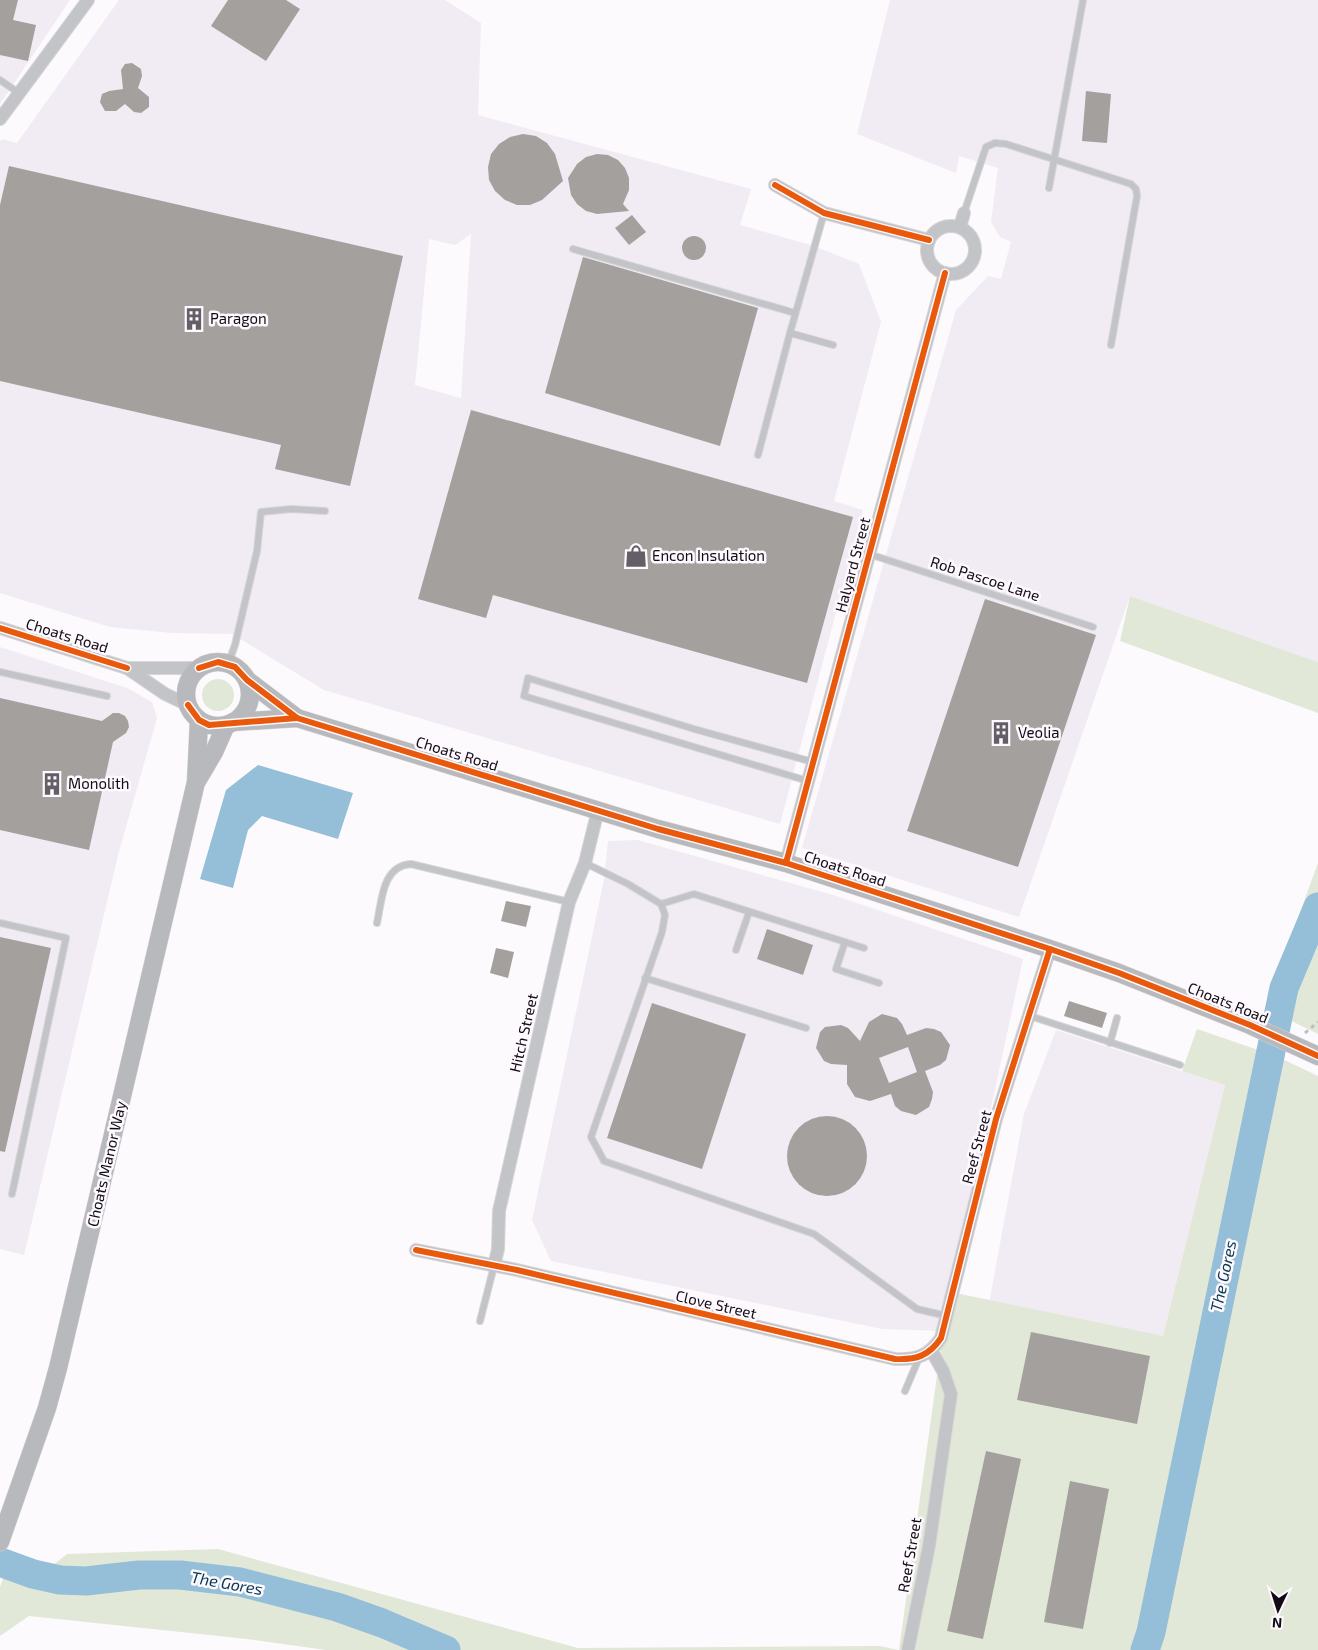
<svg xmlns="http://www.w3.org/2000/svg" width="1318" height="1650" font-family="'Exo 2',sans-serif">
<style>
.built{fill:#f1ebf3;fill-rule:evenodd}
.green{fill:#e2e8d7}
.water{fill:#95bed8}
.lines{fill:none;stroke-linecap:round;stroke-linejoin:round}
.river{stroke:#95bed8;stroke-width:29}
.building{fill:#a4a09d;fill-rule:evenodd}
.lane-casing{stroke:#d7d5d7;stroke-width:8}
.street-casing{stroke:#d7d5d7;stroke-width:14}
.secondary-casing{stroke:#d7d5d7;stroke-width:19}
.path{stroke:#bfbec2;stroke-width:3;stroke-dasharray:4 4;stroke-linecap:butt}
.lane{stroke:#c3c4c7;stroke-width:6}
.street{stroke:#c3c4c7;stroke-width:12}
.secondary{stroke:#b8b9bd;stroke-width:18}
.cycleway-casing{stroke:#fdf9fe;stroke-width:9}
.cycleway{stroke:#e8590c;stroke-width:6}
.labels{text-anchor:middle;stroke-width:5;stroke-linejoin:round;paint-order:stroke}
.poi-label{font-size:15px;fill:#120b14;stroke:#fdf9fe;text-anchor:start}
.street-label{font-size:15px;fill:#120b14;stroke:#fdf9fe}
.water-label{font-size:16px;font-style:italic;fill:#043851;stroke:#fdf9fe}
</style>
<rect width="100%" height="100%" fill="#fcfafd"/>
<!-- built -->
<g class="built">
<path d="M0,0h70l-70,104z"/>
<path d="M119,0h326l36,23 -3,92 273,74 -11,36 74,21 45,18 22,58 -47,179 29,9 -83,314 -456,-134 -92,-56 -60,-1 -62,-6 -110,-34v-451l2,-3 15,4zM471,234l-10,164h-1l-45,-13 14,-146 26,6z"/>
<path d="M890,0h428v662l-188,-66 -111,321 -217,-69 154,-538 32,-34 13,3 10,-37 -11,-5 -9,-15 7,-54 -39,-12 -3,17 -99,-39z"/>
<path d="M0,647l127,41 25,14 5,16 -39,137 -94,400 -24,-6z"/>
<path d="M638,840l195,55 190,64 -80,372 -61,-2 -331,-68 -19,-41 72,-340 4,-39z"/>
<path d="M1056,1030l169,55 -62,251 -87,314h-151l99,-536z"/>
</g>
<!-- green -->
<g class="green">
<path d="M1130,596l188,66v51l-198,-72z"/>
<circle cx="218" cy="695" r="16"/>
<path d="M1318,863v171l-53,-26z"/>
<path d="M1197,1029l79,27 42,20v574h-419l44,-318 8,-40 212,44 62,-251 -43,-14z"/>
<path d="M218,1549l360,99 302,-2 18,4h-572l-79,-11 -218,-23 -29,20v-49l6,-17 28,10 33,-26z"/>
</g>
<!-- water -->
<g class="water">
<path d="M258,765l95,28 -15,46 -76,-23 -14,14 -15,58 -33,-9 26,-89z"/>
<path d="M0,1554l38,14 22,2 -5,17 -55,-19z"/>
</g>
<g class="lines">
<!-- river -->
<g class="river">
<path d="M0,1562l33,12 27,6 26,1 53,-6h41l60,7 97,25 45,16 64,27"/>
<path d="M1145,1650l6,-18 133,-644 34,-81"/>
</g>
</g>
<!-- building -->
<g class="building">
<path d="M0,0h18l-5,20 23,5 -8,36 -28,-6z"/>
<path d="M228,0h58l14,9 -34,52 -55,-35z"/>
<path d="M132,63l9,6 1,7 -4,12 11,9v10l-8,6 -7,-1 -9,-8 -9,7h-11l-5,-9 2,-8 7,-3 14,-2 -2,-19 4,-6z"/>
<path d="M1086,91l25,3 -4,49 -25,-2z"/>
<path d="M523,134l13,2 11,7 8,11 8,27 -21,19 -12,5h-13l-12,-5 -10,-9 -6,-11 -1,-13 3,-13 8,-10 11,-7z"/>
<path d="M597,154l11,1 10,5 7,8 4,10v12l-6,14 6,7 -32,3 -11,-3 -9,-7 -6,-9 -3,-17 9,-14 9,-7z"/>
<path d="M9,166l394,90 -53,230 -75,-17 6,-24 -281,-64v-176z"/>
<path d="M632,215l14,17 -17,13 -14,-17z"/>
<circle cx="694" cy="248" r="12"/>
<path d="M583,257l175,51 -38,138 -175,-53z"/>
<path d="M471,410l382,107 -46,166 -314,-88 -7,23 -68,-19z"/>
<path d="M985,599l111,36 -78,232 -111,-36z"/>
<path d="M0,698l102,23 11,-8h6l6,3 3,5 1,6 -3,6 -13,9 -24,108 -89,-20z"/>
<path d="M506,901l25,5 -5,21 -25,-6z"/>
<path d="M767,929l46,16 -10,30 -46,-16z"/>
<path d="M0,937l51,11 -46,204 -5,-1z"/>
<path d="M496,948l18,4 -6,26 -18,-5z"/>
<path d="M1069,1001l38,12 -5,15 -38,-12z"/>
<path d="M652,1003l94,31 -44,135 -95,-31z"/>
<path d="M882,1014l15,4 5,6 5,11 19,-7 8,1 7,3 9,13 -4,15 -6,5 -15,6 8,21 -1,7 -3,8 -13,8 -15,-4 -6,-5 -4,-12 -21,7 -15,-4 -8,-13v-19l-16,-1 -7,-3 -8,-13 4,-16 5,-5 16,-2 7,3 12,13 9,-19zM908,1047l9,25 -28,11 -10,-25z"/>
<circle cx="827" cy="1156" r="40"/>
<path d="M1031,1332l119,24 -13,68 -120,-24z"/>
<path d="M986,1451l35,8 -38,180 -36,-8z"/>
<path d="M1070,1481l39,8 -26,140 -39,-7z"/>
</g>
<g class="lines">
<defs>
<g id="lane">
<path d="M0,80l19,13"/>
<path d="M1049,188l34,-188"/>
<path d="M824,213l-34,120 43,12"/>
<path d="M964,213l22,-66 9,-4 11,1 125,40 5,5 1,7 -26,149"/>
<path d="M573,249l222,64"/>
<path d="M758,455l32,-122"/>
<path d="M869,554l224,73"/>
<path d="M228,664l7,-19 22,-94 4,-39 30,-3 34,2"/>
<path d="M0,672l107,24"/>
<path d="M808,781l-284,-85 4,-18 166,51 119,33"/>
<path d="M585,863l43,21 33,20 4,11 -3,17 -71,205 13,24 210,73 103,75 30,7"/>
<path d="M661,904l33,-10 170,54"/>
<path d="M0,923l66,15 -54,256"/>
<path d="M377,923c5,-23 5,-57 34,-59l158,38"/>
<path d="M845,942l-9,27 43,14"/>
<path d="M736,950l13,-38"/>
<path d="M645,978l161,50"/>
<path d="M1030,1016l150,49"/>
<path d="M1110,1043l7,-25"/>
<path d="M480,1321l14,-55"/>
<path d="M905,1391l14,-33"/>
</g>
<g id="street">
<path d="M0,119l88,-119"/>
<path d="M775,185l49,28 105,27"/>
<circle cx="951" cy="250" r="24"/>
<path d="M960,227l4,-14"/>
<path d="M0,628l127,40h72"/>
<path d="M127,668l38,26 23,11"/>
<path d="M786,863l159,-590"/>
<path d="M416,1250l101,20 378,89c21,1 34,-3 46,-21l55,-219 54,-170"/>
<path d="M494,1266l4,-17 1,-38 70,-309 16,-39 13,-53"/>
<path d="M908,1650l21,-104 22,-152 -8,-23 -12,-21"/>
</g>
<g id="secondary">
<circle cx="218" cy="694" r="32"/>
<path d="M247,680l50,38 361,111 128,34 264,86 69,24 131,52 68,31"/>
<path d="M233,722l64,-4"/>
<path d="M197,781l17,-29 12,-27"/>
<path d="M0,1542l47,-134 11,-40 138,-586 3,-62"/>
</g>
</defs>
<!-- lane casing -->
<use href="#lane" class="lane-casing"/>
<!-- street casing -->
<use href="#street" class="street-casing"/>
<!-- secondary casing -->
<use href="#secondary" class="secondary-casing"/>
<!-- path -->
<path class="path" d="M1305,1033l13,-11"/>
<!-- lane -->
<use href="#lane" class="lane"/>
<!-- street -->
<use href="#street" class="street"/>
<!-- secondary -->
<use href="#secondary" class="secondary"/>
<defs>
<g id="cycleway">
<path d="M775,185l49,28 105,27"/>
<path d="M0,628l127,40"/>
<path d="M199,668l19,-6 17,5 12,13 50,38 361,111 128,34 264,86 69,24 131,52 68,31"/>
<path d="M188,705l11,15 10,5 88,-7"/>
<path d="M786,863l159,-590"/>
<path d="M416,1250l101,20 378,89c21,1 34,-3 46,-21l55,-219 54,-170"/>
</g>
</defs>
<!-- cycleway casing -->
<use href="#cycleway" class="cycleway-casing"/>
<!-- cycleway -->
<use href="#cycleway" class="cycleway"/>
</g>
<!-- icons -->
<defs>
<symbol id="building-bare" viewBox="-9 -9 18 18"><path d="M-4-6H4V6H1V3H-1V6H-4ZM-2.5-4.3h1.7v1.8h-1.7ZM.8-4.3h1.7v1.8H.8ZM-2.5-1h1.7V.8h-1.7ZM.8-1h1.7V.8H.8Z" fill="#645f66" stroke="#fdf9fe" stroke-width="2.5" paint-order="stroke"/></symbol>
<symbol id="shop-bare" viewBox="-9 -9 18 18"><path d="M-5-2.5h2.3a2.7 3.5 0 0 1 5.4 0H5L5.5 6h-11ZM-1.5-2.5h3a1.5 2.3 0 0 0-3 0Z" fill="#645f66" stroke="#fdf9fe" stroke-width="2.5" paint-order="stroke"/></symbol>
</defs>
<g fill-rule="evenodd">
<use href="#building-bare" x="178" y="303" width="32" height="32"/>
<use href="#shop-bare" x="620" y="540" width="32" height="32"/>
<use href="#building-bare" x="985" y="717" width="32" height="32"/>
<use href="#building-bare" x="36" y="768" width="32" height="32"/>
</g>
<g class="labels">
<!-- poi labels -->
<g class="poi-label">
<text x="210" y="324">Paragon</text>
<text x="652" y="561">Encon Insulation</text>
<text x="1018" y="738">Veolia</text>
<text x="68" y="789">Monolith</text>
</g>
<!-- street labels -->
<g class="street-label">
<text transform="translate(853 565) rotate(-75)" y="5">Halyard Street</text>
<text transform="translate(985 579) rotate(18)" y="5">Rob Pascoe Lane</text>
<text transform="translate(67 636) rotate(17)" y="5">Choats Road</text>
<text transform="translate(457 754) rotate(17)" y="5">Choats Road</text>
<text transform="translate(845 869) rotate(18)" y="5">Choats Road</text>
<text transform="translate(1228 1003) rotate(22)" y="5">Choats Road</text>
<text transform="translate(524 1033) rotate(-77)" y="5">Hitch Street</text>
<text transform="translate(977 1147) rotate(-75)" y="5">Reef Street</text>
<text transform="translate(107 1164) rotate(-77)" y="5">Choats Manor Way</text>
<text transform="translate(716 1305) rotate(13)" y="5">Clove Street</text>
<text transform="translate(910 1555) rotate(-80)" y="5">Reef Street</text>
</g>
<!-- water labels -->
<g class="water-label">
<text transform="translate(1223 1276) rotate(-78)" y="6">The Gores</text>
<text transform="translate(227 1583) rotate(10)" y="6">The Gores</text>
</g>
</g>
<!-- north arrow -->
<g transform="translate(1278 1610) rotate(184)" stroke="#fdf9fe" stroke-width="4" paint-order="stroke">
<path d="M0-4L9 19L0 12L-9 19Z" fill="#120b14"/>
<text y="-8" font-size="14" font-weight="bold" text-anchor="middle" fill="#120b14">N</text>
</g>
</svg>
